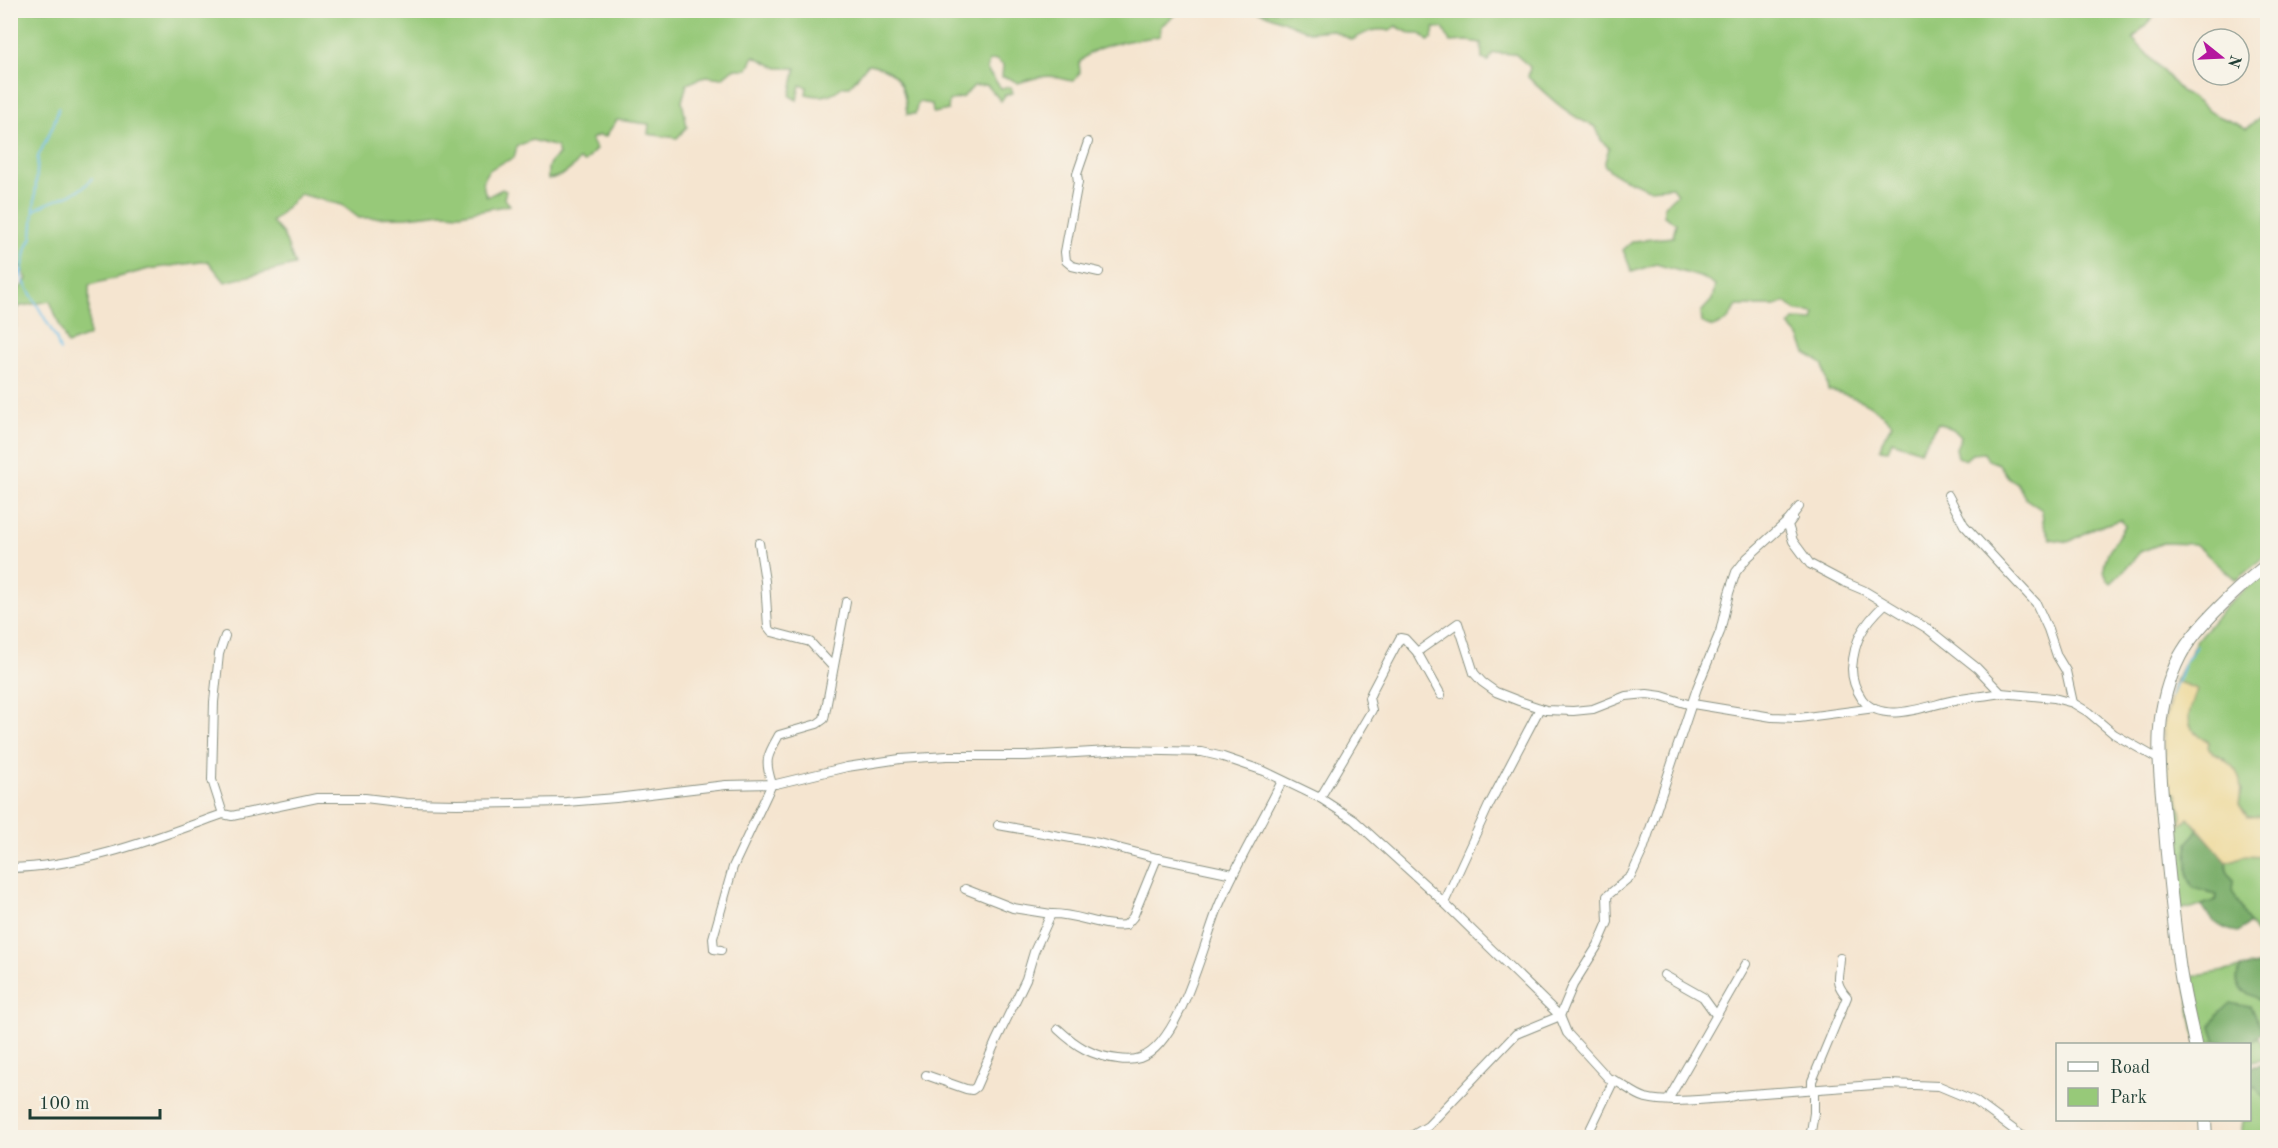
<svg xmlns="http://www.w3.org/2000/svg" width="2278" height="1148" font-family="'Old Standard TT',serif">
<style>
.green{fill:#97c979;stroke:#5b8356;stroke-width:1.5}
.forest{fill:#79ad69;stroke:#4c754e;stroke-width:1.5}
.sand{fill:#eeda9e;stroke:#868c69;stroke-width:1.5}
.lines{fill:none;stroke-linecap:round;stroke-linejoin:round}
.stream{stroke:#70c0eb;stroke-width:2}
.street-casing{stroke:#8a9182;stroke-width:10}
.secondary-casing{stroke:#8a9182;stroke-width:14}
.street{stroke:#fff;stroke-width:8}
.secondary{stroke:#fff;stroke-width:12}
</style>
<rect width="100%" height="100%" fill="#f7f3e8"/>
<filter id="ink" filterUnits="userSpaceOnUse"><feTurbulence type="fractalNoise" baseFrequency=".0167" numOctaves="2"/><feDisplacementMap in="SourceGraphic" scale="12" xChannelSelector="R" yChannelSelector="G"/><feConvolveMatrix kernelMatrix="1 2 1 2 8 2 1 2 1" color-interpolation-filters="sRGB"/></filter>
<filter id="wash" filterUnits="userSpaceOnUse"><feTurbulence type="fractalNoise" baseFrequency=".008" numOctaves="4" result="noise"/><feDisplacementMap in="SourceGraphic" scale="24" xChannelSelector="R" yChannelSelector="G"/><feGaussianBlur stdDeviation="1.35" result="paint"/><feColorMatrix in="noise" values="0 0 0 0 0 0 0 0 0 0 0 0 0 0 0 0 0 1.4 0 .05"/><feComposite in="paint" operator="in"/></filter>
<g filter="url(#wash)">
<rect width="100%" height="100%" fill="#f5e5d0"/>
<!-- green -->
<g class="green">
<path d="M11,10h1169v1l-19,15 -1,10c-26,5 -66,6 -81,27l1,9 -6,9c-8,0 -11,-2 -18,-4 -12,-3 -28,3 -38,6l-9,-5 -7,-1 1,-12 -7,-5 -7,1 -2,9 14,18 10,-1 2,6 -8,2 -4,6 -14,-16 -13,1 -11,11 -14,4 -1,9 -15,3 -1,-9 -14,-2 -3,12h-8c-2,-29 -9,-45 -39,-50l-18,22h-7c-12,10 -21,12 -37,8l1,-7 -7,-2 -3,15 -7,-4 6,-28h-18l-24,-12 -6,13h-15l-11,9 -16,-2 -19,8 -5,17 5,26 -10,11 -29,-4 1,-10 -32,-4 -12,17 -6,-2 -8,4 5,10 -11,13 -6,-2c-8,11 -17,17 -31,19 -1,-13 0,-17 11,-24l-2,-8 -25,-7 -15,6 -3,12c-20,8 -39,14 -27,39l15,-8 4,2 -2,7 6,7 -50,9 -17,-1 -36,4 -48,1 -17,-13 -42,-11 -28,28 11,12 12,31 -70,17 -17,-21 -59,8 -60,16v51l-22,8 -17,-43 -33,6 -2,21 -4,1v-35l10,-7 6,-8 -7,-13 -9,4z"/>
<path d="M1258,11h900l-25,28 49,53c11,4 21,16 32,22 10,5 22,9 32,14l21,-15v442l-31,25 -41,-36 -32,-1 -23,9 -15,18 -14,13c-18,-15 4,-42 14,-57l-4,-6 -27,8 -25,14 -18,-3 -8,-17 -1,-12 -16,-11 -9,-16 -9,-6 -9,-13 -11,-4 -4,-7 -12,1 -7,6 -7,-3 -2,-9 5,-11 -8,-8 -15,-6 -18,28 -28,-10 -4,9 -8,-1 2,-8 10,-17c-16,-19 -40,-29 -64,-34l-5,-25 -17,-12 -6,-15 -11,-12 5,-6 19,1 2,-8 -18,-2 -12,-9 -10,4h-38l-10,15 -14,6 -11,-4 -1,-11 11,-12 3,-14 -12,-8 -47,-14 -24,8 -9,-22 10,-9 40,-4 3,-14 -12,-7v-10l13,-12 -5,-7 -23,2 -33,-14 -12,-10 5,-17 -8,-8 -5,-13c-27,-10 -48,-31 -68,-50l2,-10 -15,-13 -22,-1 -5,8 -6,-2 -1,-16 -13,-2 -18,1 -7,-14h-9l-2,11 -4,2 -7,-7h-10l-15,-8 -6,5c-15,-4 -25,2 -38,9l-21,-10 -22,2z"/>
<path d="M2267,571v245l-20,1 -8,-13 3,-14 -16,-30 -16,-9 -2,-4 1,-5c-28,-15 -21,-26 -13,-53l-21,-8 23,-43 32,-36z"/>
<path d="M2167,789l10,5 5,21 -3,11 9,-9 11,13 -12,13 21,50 9,2 -1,5 -24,9 -6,-1 -8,3z"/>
<path d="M2244,856l23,1v93l-18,-27 -17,-33 1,-10 -6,-9v-9z"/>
<path d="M2241,968l-5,11 29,19c-1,14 2,17 2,30l-5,2 -12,-23 -39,19 5,15 -20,3 -11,-66z"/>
<path d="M2258,1037l9,17v5l-17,3v-18h-8z"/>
<path d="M2255,1086l12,16v35l-26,1 2,-18h7v-32z"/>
</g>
<!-- forest -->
<g class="forest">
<path d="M2199,830l28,32v9l6,9 -1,10 17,33 -11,9c-17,-2 -27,-11 -36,-27l14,-5 1,-5 -24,-7 -5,-11 -1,-34z"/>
<path d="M2265,962h2v56l-3,-7 1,-13 -5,2 -19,-10 -5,-11 5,-11 23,-4z"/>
<path d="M2230,1003l20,4 12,23c-9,17 -29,16 -46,11l-5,-15 8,-13z"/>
<path d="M2267,1064h1l-1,38 -12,-16 -5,2v-21z"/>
</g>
<!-- sand -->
<path class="sand" d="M2175,681l22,8c-9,27 -16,38 12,53l-1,5c3,6 9,8 15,12 18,11 20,25 16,45l8,13 20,-1v41l-23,-1 -17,6 -39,-45 -10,11 4,-13 -5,-21 -10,-5 -4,-62z"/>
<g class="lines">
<!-- stream -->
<g class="stream">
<path d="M35,210c18,-12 45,-14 57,-32"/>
<path d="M10,250l14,32 32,56 4,13"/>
<path d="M21,275l6,-28 5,-10 6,-80 15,-31 6,-19"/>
<path d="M2171,697l15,-37 11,-15"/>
</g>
</g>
</g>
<g filter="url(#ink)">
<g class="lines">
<defs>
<g id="street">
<path d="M1088,142l-11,32 1,8 -13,70 1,9 6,5 27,6"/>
<path d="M1948,495l16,30 72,78 12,26 9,27 9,15 7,32"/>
<path d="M1793,518l-5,7 5,16 17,23 34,18 19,8 65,39 49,39 24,25 53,5 19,5 15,9 26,22 44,25"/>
<path d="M759,543l6,38 3,46 4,5 38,10 23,25"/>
<path d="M1885,604c-21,20 -31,35 -33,65 0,11 4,21 10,30 21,27 66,6 93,1 15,-3 30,-4 46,-7"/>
<path d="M1417,652l41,-29 16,50 8,9 14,10 23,9 27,9 27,1 20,-2 33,-13 21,-2 15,2 29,9 2,-1 79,13 27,1 76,-10"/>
<path d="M1320,798l52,-88 -3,-12 3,-7 28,-53 5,1 12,13 24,43"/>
<path d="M223,814l-11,-34 2,-78 5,-48 6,-18"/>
<path d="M998,825l101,18 58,15"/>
<path d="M10,868c73,-1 146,-30 213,-54l9,2 85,-18h48l41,5 51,1 109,-2 50,-4 110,-13 50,-1 71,-17 53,-8 47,-3h78l101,-6 76,2 21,5 41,14 56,27 34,22 78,71 128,125 7,17 41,45c14,4 24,16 38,20 23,6 57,1 81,0l10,-3 151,-11 51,2 36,15 50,37"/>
<path d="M965,889l48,19 38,6"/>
<path d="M1444,903l45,-98 51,-97"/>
<path d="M721,950l-7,-1 -1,-11 20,-71 39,-83c-8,-24 -5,-28 7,-49l38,-11 7,-5 22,-117"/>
<path d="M1664,975l39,22 13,18"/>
<path d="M1058,1029c18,17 34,27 60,30 6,1 16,1 22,-1 41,-14 64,-118 80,-155 18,-42 42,-81 62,-122"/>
<path d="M926,1075l40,14 6,1 4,-3 20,-46 30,-62 8,-27 17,-38c26,-1 51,14 75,11l7,-8 24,-59 76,16"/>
<path d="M1668,1100l78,-136"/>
<path d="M1408,1138l20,-12 88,-92 44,-18 13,-31 25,-40 10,-23 -1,-26 24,-20 12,-26 54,-162 23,-56 9,-39 7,-21 11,-14 42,-38 10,-13"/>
<path d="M1586,1138l28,-58"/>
<path d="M1810,1138l4,-25v-22l-2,-3v-7l35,-84c-14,-16 -8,-20 -7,-39"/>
</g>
<g id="secondary">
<path d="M2195,1044c-6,-29 -14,-59 -17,-89 -5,-42 -10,-84 -13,-126 -5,-63 -15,-114 15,-173 16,-30 61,-71 88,-92"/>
<path d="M2205,1120l1,18"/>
</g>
</defs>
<!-- street casing -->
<use href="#street" class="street-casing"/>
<!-- secondary casing -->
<use href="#secondary" class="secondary-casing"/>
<!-- street -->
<use href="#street" class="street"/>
<!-- secondary -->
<use href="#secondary" class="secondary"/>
</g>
</g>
<!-- margin -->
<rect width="2278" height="1148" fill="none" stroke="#f7f3e8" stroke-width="36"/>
<!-- legend -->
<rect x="2056" y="1043" width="195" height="78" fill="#f7f3e8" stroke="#a1aaa0" stroke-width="1.5"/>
<rect x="2068" y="1062" width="30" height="9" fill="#ffffff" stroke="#a1aaa0" stroke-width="1.5"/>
<text x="2110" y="1073" font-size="18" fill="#1f3d34">Road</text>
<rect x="2068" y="1088" width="30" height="18" fill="#97c979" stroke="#a1aaa0" stroke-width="1.5"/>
<text x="2110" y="1103" font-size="18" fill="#1f3d34">Park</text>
<!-- north arrow -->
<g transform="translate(2221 57) rotate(108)"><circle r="28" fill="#f7f3e8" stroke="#a1aaa0" stroke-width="1.5"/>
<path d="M0-4.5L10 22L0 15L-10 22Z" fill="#b5179e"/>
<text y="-9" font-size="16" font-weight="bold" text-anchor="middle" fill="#1f3d34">N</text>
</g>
<!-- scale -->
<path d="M30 1109v9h130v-9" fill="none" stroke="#1f3d34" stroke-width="3"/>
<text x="39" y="1109" font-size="18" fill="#1f3d34" stroke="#f7f3e8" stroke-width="4.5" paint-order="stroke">100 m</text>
</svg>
